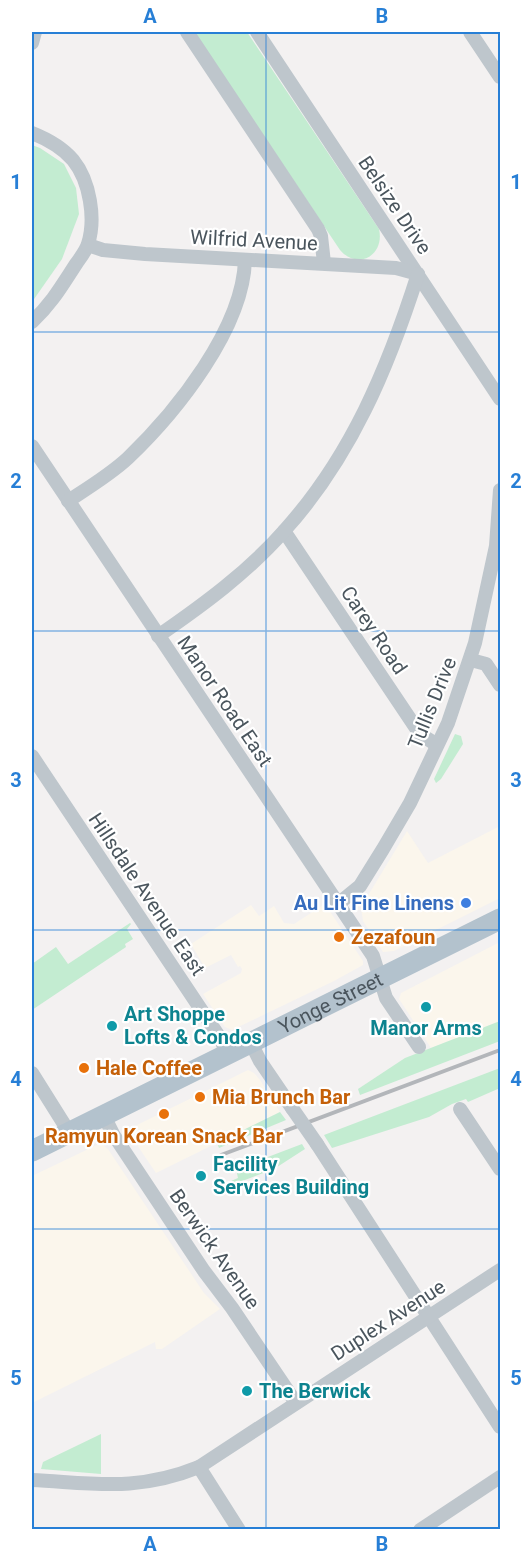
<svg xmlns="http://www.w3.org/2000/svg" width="532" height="1561" font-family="Roboto,sans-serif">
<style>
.commercial{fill:#fbf6ec}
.green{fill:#c3ecd1}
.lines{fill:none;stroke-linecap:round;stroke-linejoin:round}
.street{stroke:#bec6cc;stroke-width:14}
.primary{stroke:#b3c2cd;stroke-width:21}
.rail{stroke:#b3b6ba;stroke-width:4}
.street-bridge{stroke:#bec6cc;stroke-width:14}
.grid{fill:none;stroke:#277fd6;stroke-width:1.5;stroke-opacity:0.55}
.shop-dot{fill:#3f7fe0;stroke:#fff;stroke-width:2}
.food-dot{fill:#e8710a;stroke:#fff;stroke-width:2}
.culture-dot{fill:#0f9aa8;stroke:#fff;stroke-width:2}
.labels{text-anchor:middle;stroke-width:4.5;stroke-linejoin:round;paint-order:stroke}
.street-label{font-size:20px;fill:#4a555d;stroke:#fff}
.shop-label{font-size:20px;font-weight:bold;fill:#366cbe;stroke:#fff;text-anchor:end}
.food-label{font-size:20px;font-weight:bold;fill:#c56008;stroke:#fff;text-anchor:start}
.culture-label{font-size:20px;font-weight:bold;fill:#0d838f;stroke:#fff;text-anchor:start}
.neatline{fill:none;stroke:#277fd6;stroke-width:2}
.grid-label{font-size:20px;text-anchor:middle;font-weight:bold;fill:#277fd6}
</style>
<rect width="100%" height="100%" fill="#f3f1f1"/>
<!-- commercial -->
<g class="commercial">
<path d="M500,826v72l-106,53 -11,1 -20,-31 -2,-14 46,-76 21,32z"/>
<path d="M325,904l38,57v4l-29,16 -102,49 -7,-3 -22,-33 38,-21 1,-4 -2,-3 -2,1 -7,-12 -26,13 -14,-24 60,-39 8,11 15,-10 10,17 10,1z"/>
<path d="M500,942v79l-69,27 -32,-49 2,-6z"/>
<path d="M248,1070l6,3 6,7 20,32 -124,61 -29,-43z"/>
<path d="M101,1143l7,6 96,144 16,16 -58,40h-6l-1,-7 -123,61v-227z"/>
</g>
<!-- green -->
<g class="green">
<path d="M194,32h53l132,197c6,26 -21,42 -39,21z"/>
<path d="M32,145l8,3 24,16 12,24 3,26 -17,45 -30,43z"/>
<path d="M455,734l6,2 2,8 -22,35 -5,4 -2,-4z"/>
<path d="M130,923l1,1 -4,5 6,10 -8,5 1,3 -94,63v-46l24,-17 12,17z"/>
<path d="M500,1021v20l-140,54 -2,-6 47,-31z"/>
<path d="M500,1068v20l-32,14 -2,-3 -14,5 -23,13 -97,31 -8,-13z"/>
<path d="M280,1112l6,8 -67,28 -2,-5z"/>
<path d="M302,1144l3,5 -31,20 -42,16 -1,-4 7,-3 -2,-9z"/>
<path d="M101,1434v40l-60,-5 2,-7z"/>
</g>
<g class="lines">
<!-- street -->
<g class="street">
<path d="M187,32l131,197 3,7 3,27"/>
<path d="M257,32l243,367"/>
<path d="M470,32l30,45"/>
<path d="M32,43l3,-11"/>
<path d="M32,133c15,6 30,14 41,27 17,21 23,59 15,84 -2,7 -8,14 -12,20 -15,23 -24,39 -44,58"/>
<path d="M88,245l15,5 42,4 251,14 22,6"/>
<path d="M32,446l341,510 13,42 33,49"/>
<path d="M68,501c20,-13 43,-27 60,-43 48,-46 115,-129 117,-198"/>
<path d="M284,531l136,203 17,11"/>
<path d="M158,636c45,-31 90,-64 126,-105 67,-74 104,-163 134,-257"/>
<path d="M471,660l15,4 14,21"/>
<path d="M32,756l188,282 8,17"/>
<path d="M338,904l22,-18 23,-37 27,-46 38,-80 27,-80 21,-97 4,-56"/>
<path d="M251,1043l9,18 32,47"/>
<path d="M32,1073l37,59"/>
<path d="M460,1109l40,60"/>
<path d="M104,1116l9,18 91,137 28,37 64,95"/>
<path d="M317,1144l183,283"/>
<path d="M199,1467l40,63"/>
<path d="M32,1480c63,3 105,12 167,-13l301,-197"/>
<path d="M420,1530l80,-53"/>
</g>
<!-- primary -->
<path class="primary" id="s1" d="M32,1151l468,-232"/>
<!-- rail -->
<path class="rail" d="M221,1155l279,-105"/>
<!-- street-bridge -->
<path class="street-bridge" d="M292,1108l25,36"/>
</g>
<!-- grid -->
<path class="grid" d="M266,32v1498M32,332h468M32,631h468M32,930h468M32,1229h468"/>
<!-- markers -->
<circle class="shop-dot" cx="466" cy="903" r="6"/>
<g class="food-dot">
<circle cx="339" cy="937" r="6"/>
<circle cx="84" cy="1068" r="6"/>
<circle cx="200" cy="1097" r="6"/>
<circle cx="164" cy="1114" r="6"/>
</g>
<g class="culture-dot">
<circle cx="426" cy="1007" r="6"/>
<circle cx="112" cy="1026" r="6"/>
<circle cx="201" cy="1176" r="6"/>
<circle cx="247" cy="1391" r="6"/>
</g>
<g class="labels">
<!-- street labels -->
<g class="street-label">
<text transform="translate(395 205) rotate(56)" y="7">Belsize Drive</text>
<text transform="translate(254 240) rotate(3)" y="7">Wilfrid Avenue</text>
<text transform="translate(374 630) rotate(56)" y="7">Carey Road</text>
<text transform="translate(225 701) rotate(56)" y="7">Manor Road East</text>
<text transform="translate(432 703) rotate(-68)" y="7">Tullis Drive</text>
<text transform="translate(147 894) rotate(56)" y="7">Hillsdale Avenue East</text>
<text dy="7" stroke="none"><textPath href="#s1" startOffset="333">Yonge Street</textPath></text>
<text transform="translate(215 1249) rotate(55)" y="7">Berwick Avenue</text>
<text transform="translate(388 1320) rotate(-33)" y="7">Duplex Avenue</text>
</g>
<!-- shop labels -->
<g class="shop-label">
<text x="454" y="910">Au Lit Fine Linens</text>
</g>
<!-- food labels -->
<g class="food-label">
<text x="351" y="944">Zezafoun</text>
<text x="96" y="1075">Hale Coffee</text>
<text x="212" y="1104">Mia Brunch Bar</text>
<text x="164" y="1143" text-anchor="middle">Ramyun Korean Snack Bar</text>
</g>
<!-- culture labels -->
<g class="culture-label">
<text x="124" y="1021">Art Shoppe<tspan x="124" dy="23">Lofts &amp; Condos</tspan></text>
<text x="426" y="1035" text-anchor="middle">Manor Arms</text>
<text x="213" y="1171">Facility<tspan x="213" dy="23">Services Building</tspan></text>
<text x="259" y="1398">The Berwick</text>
</g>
</g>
<!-- border -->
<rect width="532" height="1561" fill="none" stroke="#ffffff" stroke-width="66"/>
<rect x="33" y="33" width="466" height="1495" class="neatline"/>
<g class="grid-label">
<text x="150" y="23">A</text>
<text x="382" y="23">B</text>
<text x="16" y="189">1</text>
<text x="516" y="189">1</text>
<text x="16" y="488">2</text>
<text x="516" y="488">2</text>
<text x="16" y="787">3</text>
<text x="516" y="787">3</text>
<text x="16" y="1086">4</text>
<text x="516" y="1086">4</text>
<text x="16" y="1385">5</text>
<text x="516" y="1385">5</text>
<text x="150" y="1551">A</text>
<text x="382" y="1551">B</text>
</g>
</svg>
